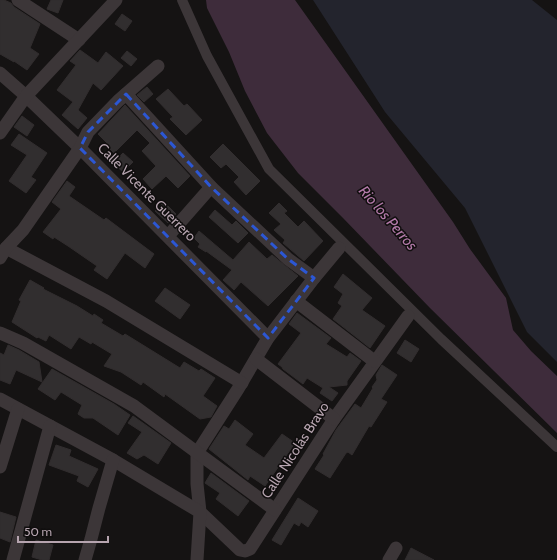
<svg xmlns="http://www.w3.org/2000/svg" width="557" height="560" font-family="Cabin,sans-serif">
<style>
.green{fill:#23242d}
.water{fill:#3e2c3b}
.building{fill:#312e2f;stroke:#312d2e}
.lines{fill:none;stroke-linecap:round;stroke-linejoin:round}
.pedestrian{stroke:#3c3638;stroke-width:10}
.minor{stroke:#3c3638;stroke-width:13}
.marked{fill:none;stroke:#2c57d4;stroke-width:3;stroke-dasharray:8 5;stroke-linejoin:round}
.labels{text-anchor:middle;stroke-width:3;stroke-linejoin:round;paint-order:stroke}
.street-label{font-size:14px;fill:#b6a4af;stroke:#100e0e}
.water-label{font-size:15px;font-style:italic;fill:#b279a8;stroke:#100e0e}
</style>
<rect width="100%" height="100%" fill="#151313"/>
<!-- green -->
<path class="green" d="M313,0h219l25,20v342l-30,-30 -62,-124 -80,-96z"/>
<!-- water -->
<path class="water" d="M206,0h89l158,222 17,27 36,49 7,32 18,21 26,25v57l-127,-125 -87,-90 -45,-45 -31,-40 -22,-42 -16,-39 -22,-44z"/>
<!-- building -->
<g class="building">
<path d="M0,0h4l7,3 3,4 26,17 -10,24 9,6 -12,16 -13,-9v1l-14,-8z"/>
<path d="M51,0h12l-5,13 -11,-4z"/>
<path d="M122,14l10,7 -7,10 -10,-7z"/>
<path d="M80,50l18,13 8,-11 17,14 -22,24 -8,-7 -15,27 9,8 -9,11 -16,-14 11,-13 -16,-12 19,-25 -6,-4z"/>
<path d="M127,51l10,8 -6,7 -10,-8z"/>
<path d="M147,87l6,7 -9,8 -7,-7z"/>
<path d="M168,89l16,17 3,-2 15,16 -16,15 -16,-16 3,-2 -17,-18z"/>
<path d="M125,105l65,71 -12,12 -12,-12 -14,13 -9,-10 13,-13 -14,-15 8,-8 -13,-13 -23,23 -7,-7 2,-1 -11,-11z"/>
<path d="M22,116l12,9 -7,11 -13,-9z"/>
<path d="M19,134l28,19 -16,24 5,3 -10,13 -17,-12 18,-26 -16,-10z"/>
<path d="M223,144l37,37 -14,14 -12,-13 5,-5 -13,-13 -5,4 -11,-11z"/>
<path d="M123,153l10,9 -10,10 -10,-9z"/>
<path d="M67,181l8,6 -6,9 35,24 2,-2 48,36 -9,14 -20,-15 -18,26 -13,-9 3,-4 -29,-20 -14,-9 -1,2 -10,-7 18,-23 -9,-7z"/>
<path d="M164,202l12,12 -8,9 -13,-12z"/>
<path d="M279,203l8,8 -3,2 14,14 6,-6 19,20 -19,20 -21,-18 2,-3 -11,-10 7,-6 -12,-11z"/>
<path d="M215,210l17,15 4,-4 12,12 -10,10 -29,-26z"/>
<path d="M199,231l34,29 16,-18 18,17 5,-4 26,21 -30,30 -27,-24 -7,8 -11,-10 9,-10 -26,-19v1l-8,-5 2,-3 -6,-6z"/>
<path d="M343,274l29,24 -10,12 23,16 -15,22 -37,-29 9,-13 -4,-3 5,-9 -9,-7z"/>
<path d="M30,280l14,8 -1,1 34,17 16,10 1,-2 9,6 -2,3 22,13 2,-2 55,34 4,-6 15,9 2,-2 14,9 -12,18 14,10 -6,11 -11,2 -35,-25 -1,3 -21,-15 -2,3 -20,-13 -17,-6 8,-12 -20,-12 -1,2 -12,-7 -8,12 -22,-14 -3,6 -8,-4 -1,1 -25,-16 9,-21 -2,-1z"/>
<path d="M165,288l25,17 -10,14 -25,-18z"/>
<path d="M297,313l34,25 -5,6 21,13 3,-4 11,8 -14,20v4l-18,2 9,6 -6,8 -12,-8 3,-5 -16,-10 -4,6 -20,-15 -1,-2 -4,-3 23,-31 -12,-9z"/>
<path d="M405,340l14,9 -8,13 -14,-9z"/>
<path d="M8,345l11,5 20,12 3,20 -26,-12 -6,14 -10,-4v-27l4,2z"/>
<path d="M382,365l15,10 -16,24 6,3 -16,25 -2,-1 -17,29 -4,-3 -2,1 -16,25 -15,-9 9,-14 -1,-1 13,-24 19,-26 6,4 12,-20 -1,-1 5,-7 -1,-5z"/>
<path d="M52,369l62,35 16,11 -12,20 -25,-17h-9l-6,-4 4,-9 -21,-13 -6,8 -17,-11z"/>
<path d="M133,416l38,27 -13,21 -14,-9 -7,4 -10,-6 15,-21 -14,-9z"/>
<path d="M235,420l18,14 -8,11 19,13 18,-24 13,9 -30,43 -15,-10 -2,4 -39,-31 15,-23 5,3z"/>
<path d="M56,445l15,5 -2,6 29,13 -10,18 -11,-6 2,-5 -30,-11z"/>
<path d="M211,473l38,28 -11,15 -22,-17 4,-6 -15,-10z"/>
<path d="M298,498l20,13 -10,16 -7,-5 -2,4 -5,-3 -13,22 -9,-5z"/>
<path d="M0,512l16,5 -6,25 -10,-4z"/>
<path d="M36,540l17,5 -4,15h-7l-10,-3z"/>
<path d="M411,548l23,12h-29z"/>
</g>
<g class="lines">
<!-- pedestrian -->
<path class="pedestrian" d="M182,0l25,56 62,113 172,170 116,108"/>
<!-- minor -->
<g class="minor">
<path d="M18,0l61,40"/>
<path d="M0,73l26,23 54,52 188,190"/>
<path d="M126,94l85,93 77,72 26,19 -46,60 -30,51 -41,64v31l3,28 40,38 5,1 5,-2 84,-130 74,-103"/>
<path d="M0,133l26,-37 90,-96"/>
<path d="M168,236l43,-49"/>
<path d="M6,248l100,53 136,82"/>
<path d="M0,258l6,-10 17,-18 57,-82 8,-16 30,-31 40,-35"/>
<path d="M314,278l25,-30"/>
<path d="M296,301l78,60"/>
<path d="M0,333l23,10 111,63 141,104"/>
<path d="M256,359l78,60"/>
<path d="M0,399l113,61 87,52 -3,48"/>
<path d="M0,467l18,-58"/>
<path d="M13,560l37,-134"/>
<path d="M85,560l6,-21 8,-31 14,-48"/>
<path d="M389,560l7,-12"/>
</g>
</g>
<!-- marked area -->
<path class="marked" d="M126,94l85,93 77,72 26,19 -46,60 -188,-190 8,-16z"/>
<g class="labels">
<!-- street labels -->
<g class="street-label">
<text transform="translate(147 192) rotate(45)" y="5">Calle Vicente Guerrero</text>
<text transform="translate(295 450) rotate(-57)" y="5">Calle Nicolás Bravo</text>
</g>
<!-- water labels -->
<g class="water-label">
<text transform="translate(388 218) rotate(49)" y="5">Rio los Perros</text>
</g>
</g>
<!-- scale -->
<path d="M18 536v6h90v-6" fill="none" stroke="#b6a4af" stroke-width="2"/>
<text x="24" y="536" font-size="12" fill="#b6a4af" stroke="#100e0e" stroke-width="3" paint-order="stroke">50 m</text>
</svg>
